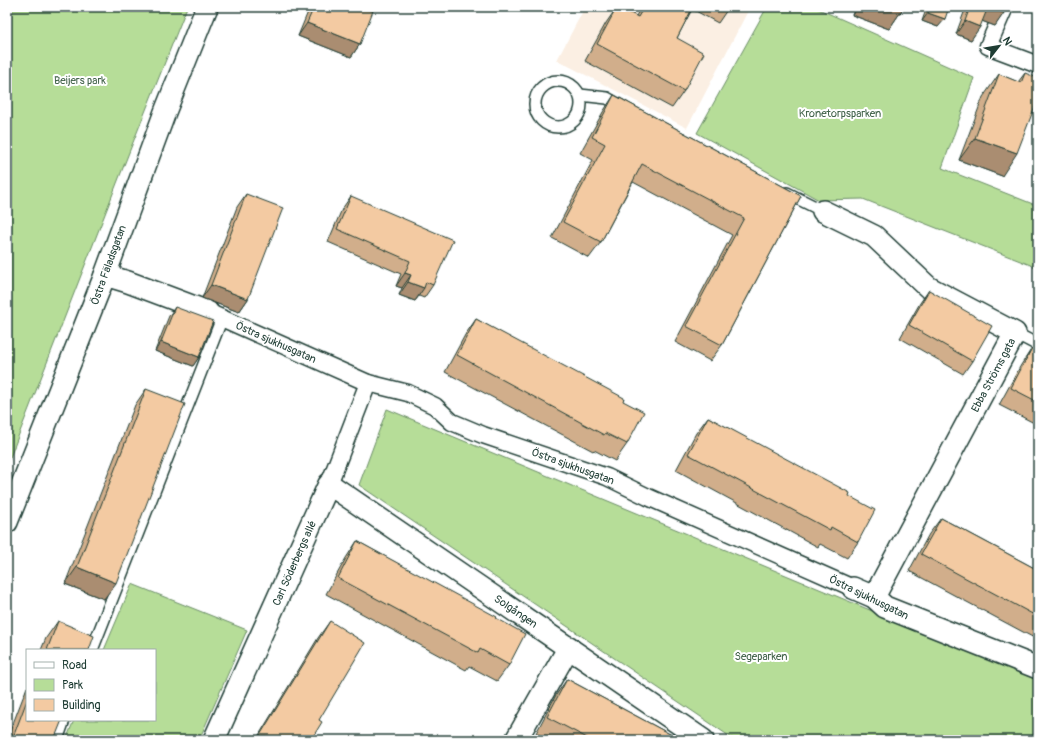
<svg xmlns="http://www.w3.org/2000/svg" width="1045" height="747" font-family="Pangolin,sans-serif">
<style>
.built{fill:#fbefe3}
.green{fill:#b6dd98;stroke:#6a8d66}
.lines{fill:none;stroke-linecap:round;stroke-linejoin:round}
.service-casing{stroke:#1f3d34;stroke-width:14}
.pedestrian-casing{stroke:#1f3d34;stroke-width:19}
.minor-casing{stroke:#1f3d34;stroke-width:24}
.service{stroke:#fff;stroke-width:11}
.pedestrian{stroke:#fff;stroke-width:16}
.minor{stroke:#fff;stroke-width:21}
.wall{fill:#d1ae8b;stroke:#1f3d34}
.shaded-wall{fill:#aa8d71;stroke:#1f3d34}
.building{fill:#f3caa2;stroke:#1f3d34}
.labels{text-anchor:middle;stroke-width:4;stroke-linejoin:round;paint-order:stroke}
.park-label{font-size:11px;fill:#45654d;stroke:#fff}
.street-label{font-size:11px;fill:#1f3d34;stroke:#fff}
</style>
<rect width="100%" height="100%" fill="#fff"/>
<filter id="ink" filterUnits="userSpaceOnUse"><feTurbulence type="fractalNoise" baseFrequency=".025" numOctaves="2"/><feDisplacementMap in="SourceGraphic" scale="8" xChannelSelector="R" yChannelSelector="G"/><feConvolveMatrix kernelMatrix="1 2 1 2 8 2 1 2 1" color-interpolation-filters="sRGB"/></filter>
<g filter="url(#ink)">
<!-- built -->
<path class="built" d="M585,7h165l-63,121 -130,-68z"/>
<!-- green -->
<g class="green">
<path d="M7,7h180l-59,148 -121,310z"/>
<path d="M767,7h47l160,71 -32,90 96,38v62l-175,-69 -44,1 -122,-67z"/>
<path d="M387,409l651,271v60h-303l-376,-255z"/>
<path d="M132,584l115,46 -48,110h-133l8,-20h81v-70h-51z"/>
</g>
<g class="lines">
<defs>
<g id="service">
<circle cx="558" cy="104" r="23"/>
<path d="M580,95l27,3 16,9"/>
<path d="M787,193l36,18"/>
<path d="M1015,333l23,12"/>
<path d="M92,650l130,-332"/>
<path d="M57,740l7,-20"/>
</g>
<g id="pedestrian">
<path d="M1005,7l-17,39 50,19"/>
<path d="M208,312l160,71 40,10 27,13 17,16 31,13 124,42 41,20 205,91"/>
<path d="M329,484l39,-101"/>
</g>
<g id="minor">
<path d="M823,211l51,25 54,51 87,46 -141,264"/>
<path d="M105,275l23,7 80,30"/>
<path d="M7,522l98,-247 60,-163 42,-105"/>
<path d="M853,588l21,9 11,10 153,61"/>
<path d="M214,740l115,-256 374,256"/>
<path d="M516,740l53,-93"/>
</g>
</defs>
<!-- service casing -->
<use href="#service" class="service-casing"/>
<!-- pedestrian casing -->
<use href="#pedestrian" class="pedestrian-casing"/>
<!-- minor casing -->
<use href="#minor" class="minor-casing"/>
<!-- service -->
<use href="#service" class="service"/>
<!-- pedestrian -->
<use href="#pedestrian" class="pedestrian"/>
<!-- minor -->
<use href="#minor" class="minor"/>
</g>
<!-- wall -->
<g class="wall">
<path d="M310,7h51l-1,37 -9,13 -53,-21z"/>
<path d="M617,7l19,9 5,-9h88l-11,16 -26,-14 -15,29 7,53 -12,17 -87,-47 21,-38z"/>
<path d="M855,7h49l-15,22 -37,-14z"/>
<path d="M927,7h22l-11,20 -16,-6z"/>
<path d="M966,7h41l-12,19 -13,-5 -11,19 -15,-6z"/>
<path d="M1025,73l-23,103 -43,-16 24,-63 16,-23 19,8z"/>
<path d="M614,95l187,101 -79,149 -12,16 -35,-19 57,-107 -99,-53 -32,60 -12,16 -37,-20 41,-78 -13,-7 23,-41z"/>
<path d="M246,194l2,105 -9,13 -37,-14 35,-91z"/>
<path d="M351,196l82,89 -9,13 -5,-2 -4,5 -16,-6 3,-7 -6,-2 5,-12 -73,-32 14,-33z"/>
<path d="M929,290l43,71 -9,13 -63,-36 20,-35z"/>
<path d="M175,307l24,50 -6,9 -38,-15 14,-35z"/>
<path d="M476,319l147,82 4,43 -12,17 -21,-11 -1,1 -148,-79 20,-37z"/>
<path d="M1032,348l6,3v74l-39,-20 22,-40z"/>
<path d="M146,389l-42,210 -39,-15 70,-179z"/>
<path d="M708,417l141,79 9,46 -11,16 -27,-14 -2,3 -142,-77 20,-37z"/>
<path d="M941,518l97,52v70l-129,-69 20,-37z"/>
<path d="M357,541l139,77 13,47 -12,16 -28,-15 -3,4 -140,-76 20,-36z"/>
<path d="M58,621l31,29h-48l5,-12z"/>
<path d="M330,621l-11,99 -8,20h-55l62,-102z"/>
<path d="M567,679l114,61h-133l-12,-7 20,-38z"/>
<path d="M27,687v33l27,20h-47v-1z"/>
</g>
<!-- shaded-wall -->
<g class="shaded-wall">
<path d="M858,7h46l-15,22 -37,-14z"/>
<path d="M988,7l16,6 -9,13 -16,-6z"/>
<path d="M928,13l17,6 -7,8 -16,-6z"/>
<path d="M965,21l15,6 -9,13 -15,-6z"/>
<path d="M307,23l53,21 -9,13 -53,-21z"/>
<path d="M975,138l42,15 -15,23 -43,-16z"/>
<path d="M405,273l6,2 -9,13 -6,-2z"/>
<path d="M408,282l16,6 -9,13 -16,-6z"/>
<path d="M211,285l37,14 -9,13 -37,-14z"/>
<path d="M161,342l38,15 -6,9 -38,-15z"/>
<path d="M77,567l39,16 -12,16 -39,-15z"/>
</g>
<!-- building -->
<g class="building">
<path d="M314,7h47l12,4 -13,33 -53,-21z"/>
<path d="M617,7h2l19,10 6,-10h49l-16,31 27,15 -20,38 -87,-47z"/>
<path d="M930,7h19l-4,12 -17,-6z"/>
<path d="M970,7h37l-3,6 -16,-6 -8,20 -15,-6z"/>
<path d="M1025,73l13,5v20l-21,55 -42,-15 24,-64 22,9z"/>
<path d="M614,95l187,101 -79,149 -36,-19 58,-108 -102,-54 -41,78 -38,-20 42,-78 -13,-7z"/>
<path d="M246,194l37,14 -35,91 -37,-14z"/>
<path d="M351,196l102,44 -20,45 -7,-3 -2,6 -16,-6 3,-7 -6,-2 5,-12 -73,-32z"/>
<path d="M929,290l63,36 -20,35 -63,-36z"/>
<path d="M175,307l38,14 -14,36 -38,-15z"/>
<path d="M476,319l148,79 -1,3 21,11 -17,32 -22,-11 -1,2 -147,-80z"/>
<path d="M1032,348l6,3v51l-27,-14z"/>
<path d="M146,389l39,15 -69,179 -39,-16z"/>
<path d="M708,417l142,76 -1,3 26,14 -17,32 -27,-15 -1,3 -142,-76z"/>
<path d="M941,518l97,52v47l-117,-63z"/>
<path d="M357,541l140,76 -1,1 29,16 -16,31 -29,-16 -2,4 -140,-75z"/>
<path d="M58,621l36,15 -5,14h-42z"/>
<path d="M330,621l35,22 -46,77 3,2 -11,18h-54z"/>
<path d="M567,679l114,61h-90l-44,-23z"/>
<path d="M27,700v20h35l-8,20h-42z"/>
</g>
</g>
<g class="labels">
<!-- park labels -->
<g class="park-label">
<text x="80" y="84">Beijers park</text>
<text x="840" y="117">Kronetorpsparken</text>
<text x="761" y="660">Segeparken</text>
</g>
<!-- street labels -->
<g class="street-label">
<text transform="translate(108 265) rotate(-70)" y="4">Östra Fäladsgatan</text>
<text transform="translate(276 342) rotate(24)" y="4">Östra sjukhusgatan</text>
<text transform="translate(993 375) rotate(-62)" y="4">Ebba Ströms gata</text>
<text transform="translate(573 466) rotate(20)" y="4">Östra sjukhusgatan</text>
<text transform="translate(294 563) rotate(-66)" y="4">Carl Söderbergs allé</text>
<text transform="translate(869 597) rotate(26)" y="4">Östra sjukhusgatan</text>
<text transform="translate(516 611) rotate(34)" y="4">Solgången</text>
</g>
</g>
<!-- margin -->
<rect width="1045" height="747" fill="none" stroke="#fff" stroke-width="24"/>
<rect x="12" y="12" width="1021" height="723" fill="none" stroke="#1f3d34" stroke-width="1.5" filter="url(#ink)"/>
<!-- legend -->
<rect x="26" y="649" width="130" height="72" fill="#ffffff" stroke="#a5b1ae"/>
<rect x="34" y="662" width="20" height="6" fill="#ffffff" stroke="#a5b1ae"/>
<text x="62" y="669" font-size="12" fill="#1f3d34">Road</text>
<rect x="34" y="679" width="20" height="12" fill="#b6dd98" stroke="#a5b1ae"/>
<text x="62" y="689" font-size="12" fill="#1f3d34">Park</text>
<rect x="34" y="699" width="20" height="12" fill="#f3caa2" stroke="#a5b1ae"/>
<text x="62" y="709" font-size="12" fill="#1f3d34">Building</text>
<!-- north arrow -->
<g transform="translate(999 46) rotate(59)" stroke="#ffffff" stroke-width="3" paint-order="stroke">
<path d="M0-3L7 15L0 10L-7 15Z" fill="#1f3d34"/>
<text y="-6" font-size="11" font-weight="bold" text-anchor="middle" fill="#1f3d34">N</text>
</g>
</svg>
